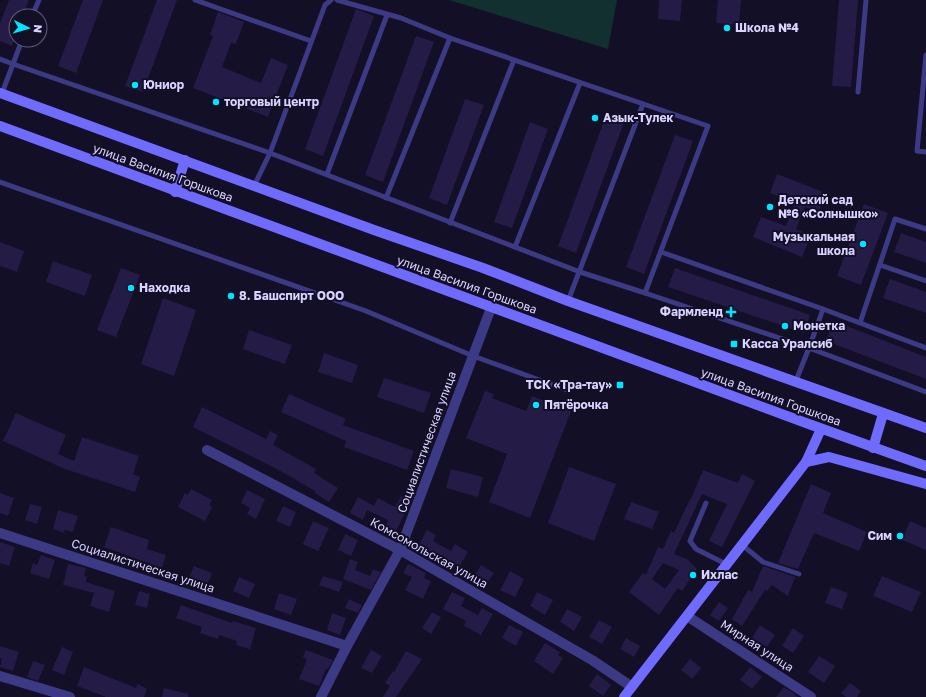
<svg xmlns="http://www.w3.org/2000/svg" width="926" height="697" font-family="'Golos Text',sans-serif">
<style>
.green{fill:#12302f}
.building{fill:#241b47;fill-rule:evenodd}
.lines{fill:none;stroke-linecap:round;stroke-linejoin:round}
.lane{stroke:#3d3a85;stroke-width:5}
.street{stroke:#3d3a85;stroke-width:10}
.secondary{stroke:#6f6bff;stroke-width:10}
.poi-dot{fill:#00e5ff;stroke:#130f26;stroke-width:1.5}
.labels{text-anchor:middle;stroke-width:4;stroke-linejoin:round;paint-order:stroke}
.poi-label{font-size:12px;font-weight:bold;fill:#d9d4ff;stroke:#130f26;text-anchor:start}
.street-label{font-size:12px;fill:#d9d4ff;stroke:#130f26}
</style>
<rect width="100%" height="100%" fill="#130f26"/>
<!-- green -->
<path class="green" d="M449,0h168l-9,49z"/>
<!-- building -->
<g class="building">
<path d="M9,0h20l-6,16h-7v19l-4,11 -12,-5v-18z"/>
<path d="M83,0h20l-27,73 -18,-7z"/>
<path d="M157,0h20l-34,92 -18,-6z"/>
<path d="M659,0h23l-2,21 -22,-2z"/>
<path d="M718,0h23l-2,25 -23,-2z"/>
<path d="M839,0h19l-7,87 -19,-1z"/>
<path d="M356,9l18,7 -51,140 -18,-7z"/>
<path d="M218,12l26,10 -8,22 -5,-1 -9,24 39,16 10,-25 17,7 -20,52 -75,-29 20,-52 -3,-1z"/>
<path d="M416,36l18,6 -51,140 -18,-7z"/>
<path d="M465,99l19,6 -37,100 -18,-7z"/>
<path d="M607,113l18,7 -49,133 -18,-7z"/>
<path d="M530,122l18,7 -36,99 -18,-6z"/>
<path d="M675,135l18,6 -49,133 -18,-7z"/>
<path d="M777,174l49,19 -8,20 -13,-6 -9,22 15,6 -9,22 -49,-20 8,-20 25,9 9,-23 -25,-10z"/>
<path d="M864,204l24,9 -27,72 -24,-9z"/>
<path d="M901,233l25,9v21l-32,-11z"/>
<path d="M0,242l24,9 -7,21 -17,-6z"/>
<path d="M53,261l39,14 -7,21 -39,-14z"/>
<path d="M121,268l19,7 -24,62 -19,-7z"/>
<path d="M675,268l135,47 -6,18 -136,-46z"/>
<path d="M890,279l36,13v21l-43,-15z"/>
<path d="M163,298l33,12 -22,66 -33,-12z"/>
<path d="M834,321l92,36v22l-100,-38z"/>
<path d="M249,330l43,15 -7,19 -42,-15z"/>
<path d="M324,353l34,12 -6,18 -34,-11z"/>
<path d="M384,378l47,15 -7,20 -47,-16z"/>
<path d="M485,391l9,3 -2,4 34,13 6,-15 39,15 -41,107 -41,-16 18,-48 -41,-16z"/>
<path d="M289,394l57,25 -3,6 71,26 -7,19 -63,-23 2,-6 -65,-29z"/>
<path d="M202,407l64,32 4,-8 8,4 -5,10 43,24 -2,4 24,15 -9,14 -14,-9v-2l-40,-23 -82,-41z"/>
<path d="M16,413l50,22 -8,19 16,7 8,-24 57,19 -6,18 7,3 -5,15 -70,-23 -62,-28z"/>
<path d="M569,467l47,17 -22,57 -46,-18z"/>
<path d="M451,469l32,8 -5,20 -32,-9z"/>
<path d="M703,470l35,13 4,-9 13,7 -33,66 -13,-6 18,-37 -25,-10 -28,60 13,5 10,10 -15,22 -4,-3 -19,27 -30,-23 14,-19 3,2 12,-28 5,2 8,-18 3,2 16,-34h1zM663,563l16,7 -14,19 -13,-10z"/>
<path d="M811,484l20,9 -8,20 44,19 -8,19 -45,-18 -16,36 -20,-6z"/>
<path d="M191,489l21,11 -3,5 3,2 -7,14 -27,-14 7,-14 3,2z"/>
<path d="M247,490l18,9 -9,20 -9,-5 3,-6 -9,-5z"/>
<path d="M0,493l14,5 -6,18 -8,-3z"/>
<path d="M401,496l10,5 -17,34 -10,-5 4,-10 -21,-10 -4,10 -13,-7 8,-16 16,9 4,-8 17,9z"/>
<path d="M631,502l28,10 -7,17 -28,-10z"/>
<path d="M30,504l12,3 -5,17 -12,-4z"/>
<path d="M283,506l13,6 -6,15 -14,-6z"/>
<path d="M58,510l20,6 -5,16 -8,-2 -1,3 -11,-4z"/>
<path d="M313,521l16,7 -11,23 -15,-7z"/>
<path d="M910,521l16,7v22l-24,-10z"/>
<path d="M111,527l38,13 -2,9 19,6 -4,13 -58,-21z"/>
<path d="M427,530l9,5 -3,6 18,10 4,-7 13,8 -9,15 -40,-22z"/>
<path d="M345,534l13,6 -7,16 -13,-6z"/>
<path d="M0,542l15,5 -6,19 -9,-3z"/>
<path d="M41,555l14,5 -6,19 -19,-6 3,-10 4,2z"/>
<path d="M350,559l8,3 -3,8 15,6 3,-7 8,3 -10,18 -28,-11z"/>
<path d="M68,564l18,4 -2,8 3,1 -1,5 29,9 -6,21 -19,-6 4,-13 -31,-8z"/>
<path d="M408,564l18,9 -2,5 7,3 -8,18 -18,-9 7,-13 -9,-4z"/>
<path d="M481,565l13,8 -7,10 -12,-8z"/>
<path d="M194,566l18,7 -6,15 -18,-8z"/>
<path d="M763,566l32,11 -7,19 -16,-11 -5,6 -2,-1 -23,36 -10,-7 16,-29 4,2z"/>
<path d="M510,571l14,8 -9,18 -15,-7z"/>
<path d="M323,576l20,6 -4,10 -20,-7z"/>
<path d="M882,576l39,16 -9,20 -39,-16z"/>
<path d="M239,577l16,7 -6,14 -16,-7z"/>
<path d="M831,587l17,6 -6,16 -17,-6z"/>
<path d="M139,591l11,3 -3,14 -12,-3z"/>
<path d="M452,592l13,6 -4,8 17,9 4,-7 11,6 -12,21 -17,-9 2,-5 -23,-12z"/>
<path d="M537,592l16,8 -8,15 -15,-9z"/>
<path d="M279,593l18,6 -6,16 -17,-6z"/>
<path d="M349,599l13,6 -4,8 -13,-5z"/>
<path d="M719,602l9,6 -9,13 -9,-6z"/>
<path d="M181,605l51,18 1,-2 23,7 -6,21 -14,-4 1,-4 -18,-6 -1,4 -18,-6 2,-6 -26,-9z"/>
<path d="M567,609l15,8 -8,14 -14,-9z"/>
<path d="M432,612l9,5 -10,17 -9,-6z"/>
<path d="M332,613l14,5 -6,17 -13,-5z"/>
<path d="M599,620l13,7 -10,17 -13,-7z"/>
<path d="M509,625l14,7 -7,14 -14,-8z"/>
<path d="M760,625l15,10 -8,12 -15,-9z"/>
<path d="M793,628l11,8 -11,17 -11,-7z"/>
<path d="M626,638l14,8 -6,11 -14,-8z"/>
<path d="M545,643l15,9 -2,3 5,3 -10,16 -19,-13z"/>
<path d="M0,646l19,6 -6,19 -13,-4 2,-9h-2z"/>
<path d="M62,647l11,5 -9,23 -12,-5z"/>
<path d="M306,650l27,10 -5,9h-2l-7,17 -20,-7 8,-20 -4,-2z"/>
<path d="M371,650l11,6 -10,17 -11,-5z"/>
<path d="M406,651l16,8 -26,38h-13l7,-11 -5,-3 8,-12 1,1z"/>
<path d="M819,656l16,10 -11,17 -16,-11z"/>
<path d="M690,659l11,9 -9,11 -11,-9z"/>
<path d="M33,661l12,4 -7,16 -11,-4z"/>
<path d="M84,667l52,21 2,-4 9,5 -3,8h-38l-29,-11z"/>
<path d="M750,667l12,10 -10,12 -12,-9z"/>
<path d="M597,674l14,11 -8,11 -14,-10z"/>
<path d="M850,683l11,8 -4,6h-11l-5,-4z"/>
<path d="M784,687l8,5 6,5h-22z"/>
<path d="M164,688l24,6v3h-26z"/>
</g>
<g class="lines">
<!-- lane -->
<g class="lane">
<path d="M195,0l116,41"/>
<path d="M337,0l64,18 49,20 -64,160"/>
<path d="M32,16l7,-16"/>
<path d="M926,55l-9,96 9,1"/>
<path d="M0,59l13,5 9,-24"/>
<path d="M858,92l8,-92"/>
<path d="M2,93l11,-29 257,89 310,119 65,21 63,-167 -258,-88"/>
<path d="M327,174l60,-159"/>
<path d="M0,182l366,129 107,45 94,34"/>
<path d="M254,186l16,-33 55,-148 6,-5"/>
<path d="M450,223l64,-163"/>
<path d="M515,247l65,-164"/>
<path d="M661,252l162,57"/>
<path d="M880,265l46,16"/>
<path d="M645,293l164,55 14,-39 103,39"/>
<path d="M568,301l75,-197"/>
<path d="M860,323l35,-104 31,10"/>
<path d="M795,383l14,-35 117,44"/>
<path d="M706,503l-16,38 6,8 30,15"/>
<path d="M742,545l21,17 36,12"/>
</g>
<!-- street -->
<g class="street">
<path d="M207,450l193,100 192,110 40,27"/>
<path d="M0,533l347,113"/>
<path d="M687,616l124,81"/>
<path d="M0,676l70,21"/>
<path d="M321,697l26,-51 53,-96 91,-242"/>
</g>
<!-- secondary -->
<g class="secondary">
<path d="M0,93l374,137 109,38 85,33 358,127"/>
<path d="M0,126l806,297 120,43"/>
<path d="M175,192l10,-32"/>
<path d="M873,448l10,-34"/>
<path d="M806,462l15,-33"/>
<path d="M624,697l182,-235 23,-5 97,27"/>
</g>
</g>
<!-- markers -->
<g class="poi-dot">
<circle cx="727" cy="28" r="4"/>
<circle cx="135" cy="85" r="4"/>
<circle cx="216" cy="102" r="4"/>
<circle cx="595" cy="118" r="4"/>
<circle cx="770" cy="207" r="4"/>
<circle cx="863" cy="244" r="4"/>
<circle cx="131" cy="288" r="4"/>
<circle cx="231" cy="296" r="4"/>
<path d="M729 306h4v4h4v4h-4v4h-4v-4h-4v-4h4z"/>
<circle cx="785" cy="326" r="4"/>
<rect x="730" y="340" width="8" height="8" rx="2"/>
<rect x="616" y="381" width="8" height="8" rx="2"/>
<circle cx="536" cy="405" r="4"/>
<circle cx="900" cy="536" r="4"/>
<circle cx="693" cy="575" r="4"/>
</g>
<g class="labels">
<!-- poi labels -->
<g class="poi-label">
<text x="735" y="32">Школа №4</text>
<text x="143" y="89">Юниор</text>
<text x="224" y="106">торговый центр</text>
<text x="603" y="122">Азык-Тулек</text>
<text x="778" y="204">Детский сад<tspan x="778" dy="14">№6 «Солнышко»</tspan></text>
<text x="855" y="241" text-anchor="end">Музыкальная<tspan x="855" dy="14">школа</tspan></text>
<text x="139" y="292">Находка</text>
<text x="239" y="300">8. Башспирт ООО</text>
<text x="723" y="316" text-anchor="end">Фармленд</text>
<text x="793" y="330">Монетка</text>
<text x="742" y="348">Касса Уралсиб</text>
<text x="612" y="389" text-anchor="end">ТСК «Тра-тау»</text>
<text x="544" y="409">Пятёрочка</text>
<text x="892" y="540" text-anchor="end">Сим</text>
<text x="701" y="579">Ихлас</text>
</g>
<!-- street labels -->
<g class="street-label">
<text transform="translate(163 173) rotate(20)" y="4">улица Василия Горшкова</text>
<text transform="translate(467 285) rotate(20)" y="4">улица Василия Горшкова</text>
<text transform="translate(771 397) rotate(20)" y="4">улица Василия Горшкова</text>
<text transform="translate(427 442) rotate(-70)" y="4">Социалистическая улица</text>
<text transform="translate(429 553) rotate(29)" y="4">Комсомольская улица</text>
<text transform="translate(143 566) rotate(18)" y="4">Социалистическая улица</text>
<text transform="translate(757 646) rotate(33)" y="4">Мирная улица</text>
</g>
</g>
<!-- north arrow -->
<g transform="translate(28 28) rotate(95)"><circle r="19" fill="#130f26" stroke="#625e7d"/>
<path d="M0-3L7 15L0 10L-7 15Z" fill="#00e5ff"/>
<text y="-6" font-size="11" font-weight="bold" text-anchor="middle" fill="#d9d4ff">N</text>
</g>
</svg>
